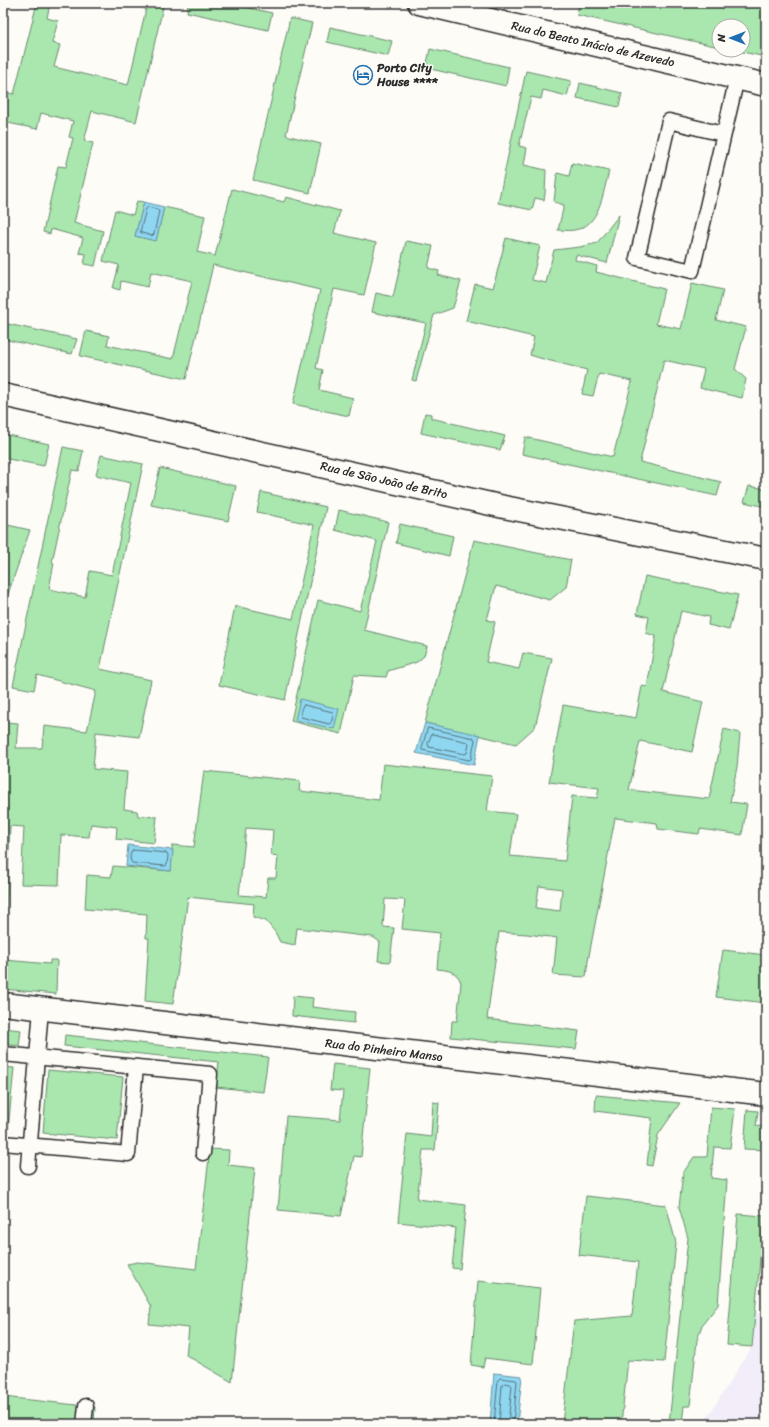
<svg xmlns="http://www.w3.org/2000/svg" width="769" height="1427" font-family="Sriracha,sans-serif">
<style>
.built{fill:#f2edf9}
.green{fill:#a9e7af;stroke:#6a896d;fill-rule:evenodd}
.water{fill:#8fd7f1;stroke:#6792a2}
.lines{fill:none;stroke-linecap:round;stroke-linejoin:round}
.shore{stroke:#53707a;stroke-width:1}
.lane-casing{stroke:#2b2b2b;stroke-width:17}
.street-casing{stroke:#2b2b2b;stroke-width:25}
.secondary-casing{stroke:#2b2b2b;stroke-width:25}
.lane{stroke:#fdfcf7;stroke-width:14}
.street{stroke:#fdfcf7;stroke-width:22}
.secondary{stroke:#fdfcf7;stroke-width:22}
.labels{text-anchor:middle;stroke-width:3;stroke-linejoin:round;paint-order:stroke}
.street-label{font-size:12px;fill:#2b2b2b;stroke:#fdfcf7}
.poi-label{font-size:12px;font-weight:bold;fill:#2b2b2b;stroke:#fdfcf7;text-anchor:start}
</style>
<rect width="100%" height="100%" fill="#fdfcf7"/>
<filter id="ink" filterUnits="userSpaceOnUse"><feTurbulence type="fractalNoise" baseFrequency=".025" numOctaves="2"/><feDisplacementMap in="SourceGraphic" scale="8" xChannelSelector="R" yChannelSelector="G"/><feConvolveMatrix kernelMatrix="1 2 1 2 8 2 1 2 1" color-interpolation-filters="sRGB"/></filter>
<g filter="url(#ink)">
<!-- built -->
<path class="built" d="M756,1313l10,2v109h-63l49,-77z"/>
<!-- green -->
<g class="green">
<path d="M37,3h13l-3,15 11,3 -6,22 8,2 -6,22 74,18 18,-76 -15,-4 1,-2h32l-28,119 -44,-11 -8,30 9,2 -19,80 29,8 -8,35 -11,-2 2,-10 -7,-1 4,-15 -32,-9 -1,5 -7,-2 15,-66 8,1 7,-29 -4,-1 4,-16 -32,-8 -4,16 -29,-6 -5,22v-53l11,2z"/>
<path d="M188,3h38l46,10 -4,17 -81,-18z"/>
<path d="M579,3h187v54l-33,-7h10v-24h-24v21l-142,-32z"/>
<path d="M290,18l22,5 -26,112 35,9 -11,49 -57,-13z"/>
<path d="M330,27l62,14 -4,15 -61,-14z"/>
<path d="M430,49l79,18 -3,19 -80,-18z"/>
<path d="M526,71l45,10 -4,15 -24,-6 -2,9 -10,-2 -12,49 8,2 -3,17 22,5 -1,24 -1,6 -9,-2 -3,12 -34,-7z"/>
<path d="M580,83l42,10 -3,14 -42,-9z"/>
<path d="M572,163l37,8c-6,21 -9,56 -35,59 -5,1 -11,0 -16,0l6,-25 -10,-3 3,-29 12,3z"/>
<path d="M232,189l52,13 2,-5 54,14 -6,22 42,10 -12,52 -30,-6 -18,79 7,2 -4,20 34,8 -4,18 -56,-12 27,-114 -107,-25 -27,114 -106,-23 6,-25 23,5 -2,9 66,14 19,-78 -41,-9 -3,15 -27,-6 -1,9 -7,-2 6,-23 -16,-4 12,-51 18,5 4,-14 7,1 -9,34 21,5 8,-34 41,9 -8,36 18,4z"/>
<path d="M619,215l-12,48 -31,-8 -1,5 22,6 -1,6 68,17 -8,35 25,5 11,-46 31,7 -7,30 30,7 -11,42 11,10 -4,19 -42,-10 4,-19 -40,-9 -24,102 81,20 -4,14 -195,-42 3,-17 88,20 19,-76 -33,-7 -6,22 -11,-2 5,-24 -44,-11 -13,-4 4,-18 -68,-16 9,-37 18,4 13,-50 34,8 -8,34 14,3 8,-33 26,-3 17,-4z"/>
<path d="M406,241l27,5 -5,22 11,3 -1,4 23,6 -8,27 -19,7 -18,66 -4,-1 14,-57 -54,-11 4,-19 17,4z"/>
<path d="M3,323l74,16 -5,15 -69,-15z"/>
<path d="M425,413l6,1v4l74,18 -5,14 -79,-17z"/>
<path d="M3,434l46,10 -5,22 -41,-8z"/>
<path d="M63,447l20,4 -4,20 -7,-1 -20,92 2,1 -5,26 36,8 5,-26 22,4 19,-92 -35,-8 5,-20 42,9 -43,205 51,11 -12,57 -43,-5 -3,37 34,3 -3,37 13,2 1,5 19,1 -3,26 -38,-4 1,-12 -26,-3 -2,13 -28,-2 -2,50 -38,-1 3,-57 -14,-1 -4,96 -3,-1v-199l15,1 -2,25h26l2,-22 43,5 9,-40 -59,-16 -3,15 -21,-4z"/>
<path d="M160,468l76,18 -8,35 -77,-16z"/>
<path d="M749,486l17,3v18l-22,-5z"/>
<path d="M261,492l65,15 -41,193 -66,-15 16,-79 58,13 21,-94 -57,-13z"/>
<path d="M339,510l49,12 -24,108 63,16 -3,10 -7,6 -29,9 -2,6 -32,-2 -13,59 -50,-13 27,-121 42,11 17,-70 -42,-11z"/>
<path d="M3,524l27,6 -23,67 -4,20z"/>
<path d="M400,524l53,12 -4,20 -53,-13z"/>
<path d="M474,540l97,20 -5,27 -16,13 -54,-14 -9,34 8,2 -9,40 33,7 4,-16 29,5 -17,69 -19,17 -91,-21z"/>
<path d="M645,576l93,19 -9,35 -21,-5 1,-8 -28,-6 -18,81 40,10 -11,50 -52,-11 -11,49 80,9 15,-70 16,4 -3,34 -7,35 17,2 -5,31 -42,-6 -1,5 -41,-5 -1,-6 -42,-5 -27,143 -2,16 -33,-2 4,-37 -30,-4 -28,-2 -12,87 92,12 -3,18 -125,-12 1,-16h5l4,-38c-3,-12 -14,-13 -24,-14l3,-36 -38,-4 3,-29 -20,-1 -2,28 11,1 -4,34 -12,-1 2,-19 -7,-5 -76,-9 -2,17 -15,-3 -5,-10 -9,-11 -13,-4 1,-13 -66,-7 -15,107 -28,-3 4,-63h-3l1,-24 -62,-5 2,-34 24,2 2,-11 58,5 1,-26 22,2 10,-76 96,10 -1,10 80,9 4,-36 109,12 -5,35 29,3 -6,42 55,5 7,-65 25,2 2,-10 -50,-6 14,-77 73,13 6,-32 5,1 9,-51 -10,-3 3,-16 -12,-3zM246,828l27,2 -2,25 7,1 -2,22h-8l-2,19 -27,-2zM539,886l23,3 -2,22 -24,-3z"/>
<path d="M723,950l43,5v48l-50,-6z"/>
<path d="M4,960l46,4v-4h7l-1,34 -53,-5z"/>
<path d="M293,996l20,2 -1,9 43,5 -1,11 -62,-7z"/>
<path d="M3,1028l18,2 -2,16 -16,-2z"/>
<path d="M65,1035l203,22 -5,35 -47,-5 3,-25 -155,-16z"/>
<path d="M333,1064l37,4 -9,89 -7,-1 -13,60 -63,-6 8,-94 54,4 3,-29 -13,-1z"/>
<path d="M3,1067l11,1 -6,62 -5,-1z"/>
<path d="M48,1070l75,7 -6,63 -74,-7z"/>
<path d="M596,1095l84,8 -22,32 -6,31 -5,-1 5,-47 -57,-7z"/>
<path d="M433,1102l6,1 -4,47h-12l-6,49 49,6 -6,64 -8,-1 4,-40 -58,-6 9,-88 24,3z"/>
<path d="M711,1107l24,2 -5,39 -16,-1 -3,31 16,2 -9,125 -16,20 -5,15 -7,66h-6l-2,18h-13l19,-186 -9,-31 4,-34 11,-16h13z"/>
<path d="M747,1110l11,1 -2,15 10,1v23l-22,-1z"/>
<path d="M210,1149l19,1 -1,15 27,3 -23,214 -46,-27 3,-27 -40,-4 2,-17 -24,-43 11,-2 58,7z"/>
<path d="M586,1196l80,9 10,38 -12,119 -36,-2 -7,64h-59l12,-103 58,-5 6,-54 -59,-7z"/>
<path d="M738,1214l26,2 -12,131 -25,-2z"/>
<path d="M478,1281l62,7 -7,76 -48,-6 -2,9 -12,-2z"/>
<path d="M3,1397l92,10 -1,17h-91z"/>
</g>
<!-- water -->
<g class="water">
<path d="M144,202l20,5 -8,34 -21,-5z"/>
<path d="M300,699l39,10 -5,20 -39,-9z"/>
<path d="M425,723l55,12 -6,30 -58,-12z"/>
<path d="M128,845l45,5 -2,21 -45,-5z"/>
<path d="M494,1373l28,3 -5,48h-27z"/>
</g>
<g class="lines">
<!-- shore -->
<g class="shore">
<path d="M148,207l10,3 1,1 -5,23 -2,2 -10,-3 -2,-1 6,-23z"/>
<path d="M304,705l29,7 1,1 -3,10 -2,1 -28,-7c-1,-3 0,-11 3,-12z"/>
<path d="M428,728l46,10 1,2 -4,19 -2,1 -47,-10v-2z"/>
<path d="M432,734l36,8 1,2 -2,9 -2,1 -36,-7 -1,-3z"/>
<path d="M133,850l34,3 1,2 -1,10 -2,1 -33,-3c-3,-3 -2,-11 1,-13z"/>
<path d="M494,1424l4,-44 2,-2 16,2 1,1 -4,43"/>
<path d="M499,1424l3,-39 2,-2 6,1 2,2 -4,38"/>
</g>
<defs>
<g id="lane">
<path d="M723,134l-54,-13 -32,137 55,13 45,-193"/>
<path d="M3,1054l207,20 -7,79"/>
<path d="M3,1143l125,11 8,-87"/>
<path d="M28,1166l13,-157"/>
<path d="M84,1424l2,-18"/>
</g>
<path id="street" d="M3,1004l763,90"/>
<g id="secondary">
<path d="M419,3l347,82"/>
<path d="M3,395l501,112 262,52"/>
</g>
</defs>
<!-- lane casing -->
<use href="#lane" class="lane-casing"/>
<!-- street casing -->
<use href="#street" class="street-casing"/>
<!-- secondary casing -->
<use href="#secondary" class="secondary-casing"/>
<!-- lane -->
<use href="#lane" class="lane"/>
<!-- street -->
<use href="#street" class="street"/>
<!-- secondary -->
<use href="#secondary" class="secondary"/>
</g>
</g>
<!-- icons -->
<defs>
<symbol id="hotel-ring" viewBox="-11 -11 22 22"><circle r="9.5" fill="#fdfcf7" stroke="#1f6fb2" stroke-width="1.5"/><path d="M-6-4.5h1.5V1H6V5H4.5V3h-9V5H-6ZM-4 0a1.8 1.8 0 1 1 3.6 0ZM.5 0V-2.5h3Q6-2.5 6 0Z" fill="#1f6fb2"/></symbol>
</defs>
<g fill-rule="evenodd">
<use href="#hotel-ring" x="352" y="64" width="22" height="22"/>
</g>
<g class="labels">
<!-- street labels -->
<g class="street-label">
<text transform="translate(593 44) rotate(13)" y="4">Rua do Beato Inácio de Azevedo</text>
<text transform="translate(384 480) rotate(13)" y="4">Rua de São João de Brito</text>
<text transform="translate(384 1050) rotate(7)" y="4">Rua do Pinheiro Manso</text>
</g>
<!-- poi labels -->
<g class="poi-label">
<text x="377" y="72">Porto City<tspan x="377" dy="14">House ****</tspan></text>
</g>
</g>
<!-- margin -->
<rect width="769" height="1427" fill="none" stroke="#fdfcf7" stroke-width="16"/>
<rect x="8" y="8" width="753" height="1411" fill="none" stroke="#2b2b2b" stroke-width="1.5" filter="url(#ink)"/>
<!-- north arrow -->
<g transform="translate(731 38) rotate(270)"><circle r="19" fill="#fdfcf7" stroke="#a9a8a5"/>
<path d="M0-3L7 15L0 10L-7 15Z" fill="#1f6fb2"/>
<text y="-6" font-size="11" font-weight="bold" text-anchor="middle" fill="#2b2b2b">N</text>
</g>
</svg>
